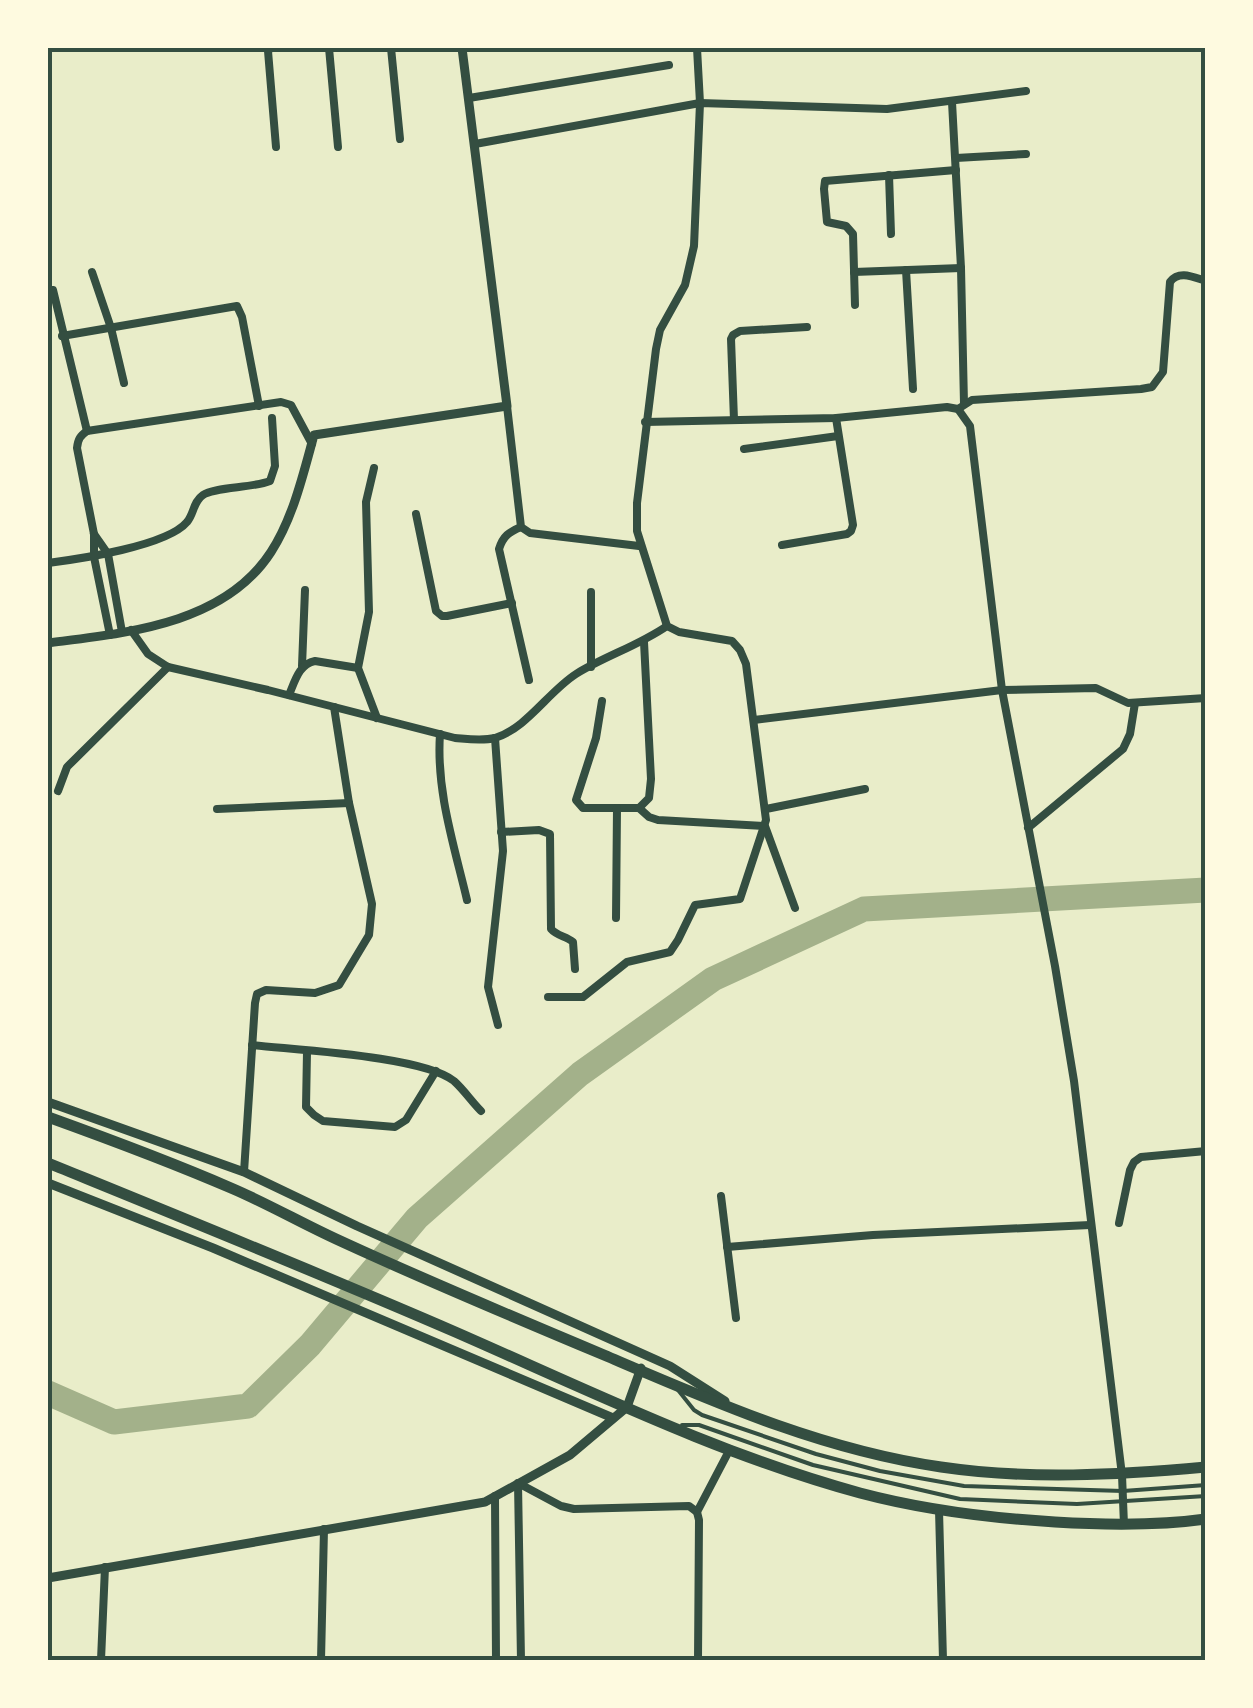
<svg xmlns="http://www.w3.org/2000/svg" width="1253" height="1708" font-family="'PT Sans',sans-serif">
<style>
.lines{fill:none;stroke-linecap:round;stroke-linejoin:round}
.river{stroke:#a3b18a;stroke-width:25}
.service{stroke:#344e41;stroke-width:4}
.minor{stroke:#344e41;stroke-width:8}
.tertiary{stroke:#344e41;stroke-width:9}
.trunk{stroke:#344e41;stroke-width:11}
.neatline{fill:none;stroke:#344e41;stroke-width:4}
</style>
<rect width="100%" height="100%" fill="#e9edc9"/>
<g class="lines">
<!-- river -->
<path class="river" d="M48,1393l66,29 134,-16 62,-61 107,-127 163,-144 133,-95 151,-70 342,-19"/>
<!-- service -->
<g class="service">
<path d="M678,1390l16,20 8,5 114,39 64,17 84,15 159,5 83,-6"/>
<path d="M682,1425h17l114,40 147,34 117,5 129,-8"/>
</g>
<!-- minor -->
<g class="minor">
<path d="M271,48l-3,3 8,96"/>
<path d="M329,48l9,99"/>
<path d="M391,48l9,91"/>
<path d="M469,98l200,-33"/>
<path d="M952,102l9,166 3,136"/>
<path d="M475,144l225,-41 187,6 139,-18"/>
<path d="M956,158l70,-4"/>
<path d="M889,175l2,59"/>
<path d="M906,270l7,119"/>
<path d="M92,272l19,56 13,55"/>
<path d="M854,272l107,-4"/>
<path d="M53,290l34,141"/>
<path d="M855,305l-2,-71 -7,-8 -19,-4 -3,-33 1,-8 131,-11"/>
<path d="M62,336l175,-30 5,11 17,89"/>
<path d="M507,406l14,121 9,6 109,13"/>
<path d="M958,409l14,-9 169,-11 11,-2 11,-15 7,-90c9,-12 23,-5 36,-1"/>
<path d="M734,420l-3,-81 2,-4 7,-4 67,-4"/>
<path d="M645,422l191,-4 111,-11 11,2 12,17 32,264 53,276 19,115 48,394 2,50"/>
<path d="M744,449l94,-13"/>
<path d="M374,468l-8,34 3,110 -11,56 19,50"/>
<path d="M416,514l20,97 6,5h5l65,-13"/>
<path d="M521,527c-12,5 -18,9 -22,22l30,131"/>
<path d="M94,534l14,20 14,78"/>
<path d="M782,545l65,-11 4,-3 2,-6 -17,-107"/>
<path d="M48,563c31,-4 119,-17 139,-41 7,-8 6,-20 16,-27 11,-8 50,-7 67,-14l5,-15 -3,-48"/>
<path d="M131,630l17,24 20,13 100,23 187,48c13,1 27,3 40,0 32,-10 53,-46 81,-64 29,-18 62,-28 91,-48"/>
<path d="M110,635l-16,-78v-23l-17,-86c1,-9 3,-12 10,-17l194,-29 10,3 21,39"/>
<path d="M302,666l3,-76"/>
<path d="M591,667v-75"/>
<path d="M289,695c6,-14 10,-31 26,-34l43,7"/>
<path d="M602,701l-6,37 -20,62 7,8h56l10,-10 2,-19 -7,-137"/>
<path d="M754,720l248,-30 94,-2 32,15 78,-5"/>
<path d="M440,734c-4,57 14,111 27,166"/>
<path d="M495,738l8,113 -15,136 10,38"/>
<path d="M58,791l9,-24 101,-100"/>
<path d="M639,808l10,9 9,3 107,6 30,82"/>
<path d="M217,809l132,-6"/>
<path d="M766,809l99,-20"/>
<path d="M1028,828l95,-79 7,-15 5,-31"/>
<path d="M501,832l38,-2 11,4 1,95c6,7 15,7 22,13l2,27"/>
<path d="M616,918l1,-110"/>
<path d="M548,997h35l44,-35 43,-10 8,-12 17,-35 45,-6 26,-79 -20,-156 -6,-14 -8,-9 -53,-9 -12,-6 -30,-95v-28l19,-154 4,-19 25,-45 9,-39 6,-143 -3,-55"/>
<path d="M252,1045c44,5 171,11 202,36 10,9 18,21 27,30"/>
<path d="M307,1052l-1,55 8,8 9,6 72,6 11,-7 30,-49"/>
<path d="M244,1172l11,-169 2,-9 9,-4 49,3 24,-8 30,-50 3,-31 -23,-101 -15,-96"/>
<path d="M721,1196l15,122"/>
<path d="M1119,1223l11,-53 4,-8 7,-5 65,-6"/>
<path d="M727,1247l146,-12 217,-10"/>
<path d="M495,1496l1,164"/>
<path d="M939,1510l4,150"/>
<path d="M697,1512l33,-63"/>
<path d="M101,1660l4,-93"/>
<path d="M321,1660l3,-131"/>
<path d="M521,1660l-3,-177 43,23 13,3 115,-3 8,6 2,8 -1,140"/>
</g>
<!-- tertiary -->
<g class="tertiary">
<path d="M48,643c77,-10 176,-18 223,-91 22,-34 32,-77 43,-117l193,-29 -45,-358"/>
<path d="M48,1102l196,70 113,54 313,140 55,35"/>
<path d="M48,1183l165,65 400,170"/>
<path d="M48,1578l437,-76 85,-47 57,-48 14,-39"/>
</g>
<!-- trunk -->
<g class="trunk">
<path d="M48,1117c61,22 123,45 183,71 40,17 77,39 116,56 85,39 171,75 257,111 110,47 218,95 337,112 88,13 176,8 265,0"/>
<path d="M48,1163c135,55 271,110 405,168 133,58 267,124 407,162 64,17 129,25 195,29 50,3 101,4 151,-3"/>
</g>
</g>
<!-- border -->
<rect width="1253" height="1708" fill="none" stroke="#fefae0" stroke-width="100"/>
<rect x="50" y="50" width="1153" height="1608" class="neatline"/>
</svg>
